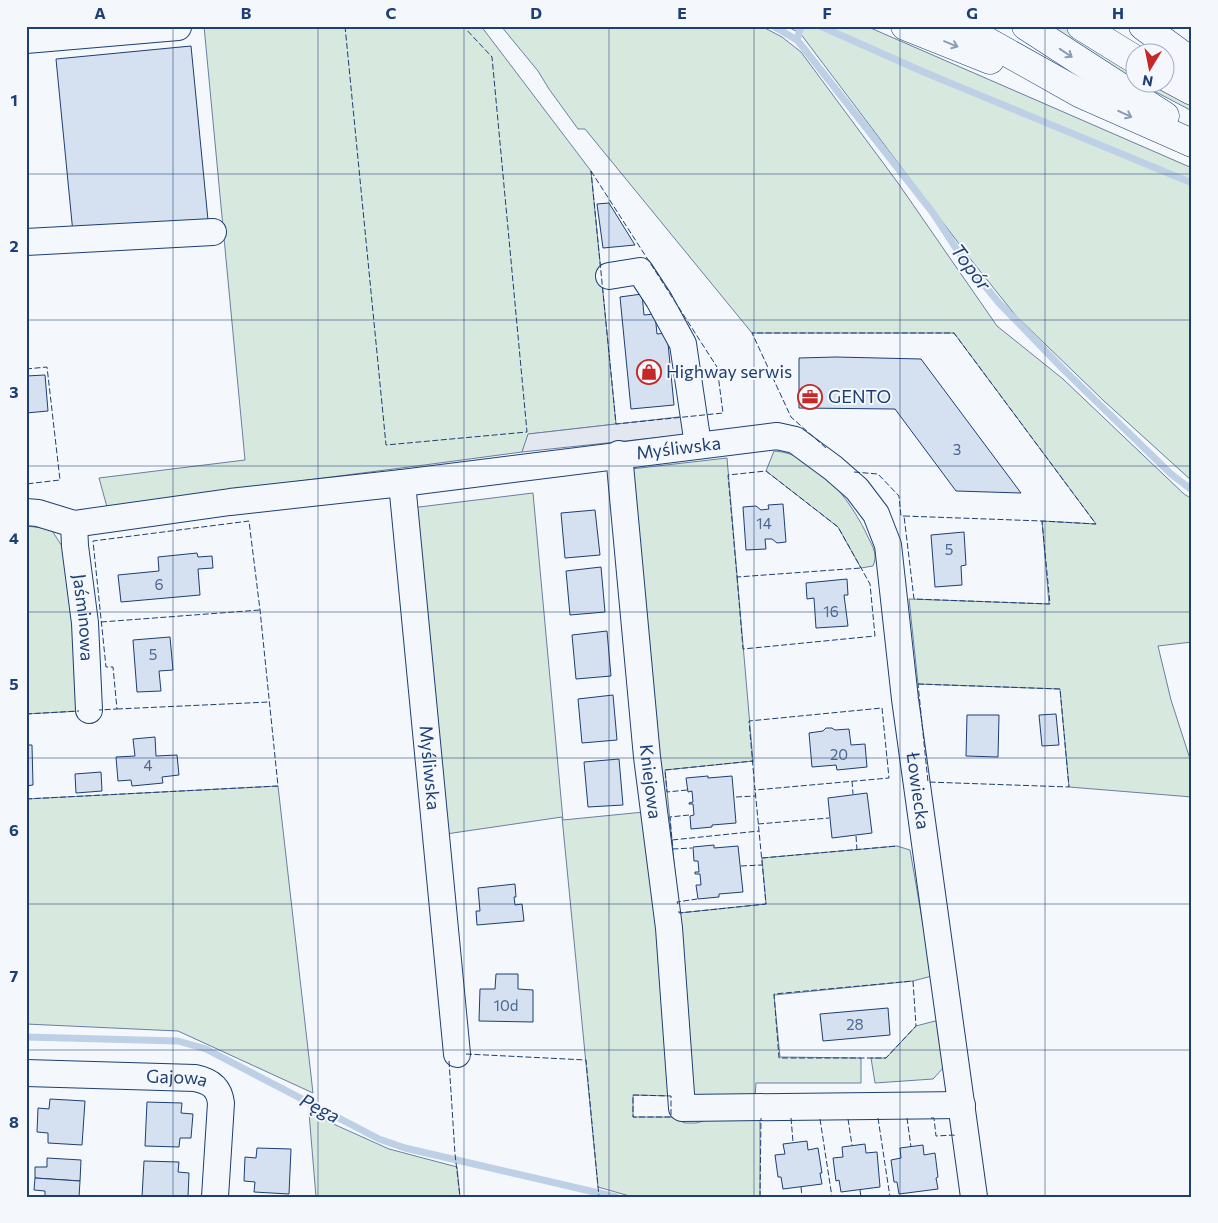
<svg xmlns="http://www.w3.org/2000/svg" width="1218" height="1223" font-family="Commissioner,sans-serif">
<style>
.green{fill:#d7e8df;stroke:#687fa3}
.parking{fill:#e3e8f0;stroke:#687fa3}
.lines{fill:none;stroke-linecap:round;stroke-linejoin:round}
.stream{stroke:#bed0e5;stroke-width:7}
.building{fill:#d5e0f0;stroke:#1d3f73}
.minor-casing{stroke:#1d3f73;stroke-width:28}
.major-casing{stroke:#1d3f73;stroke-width:29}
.minor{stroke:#f4f7fb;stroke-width:26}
.major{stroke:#f4f7fb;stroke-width:28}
.fence{stroke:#1d3f73;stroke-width:1;stroke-dasharray:6 2.5;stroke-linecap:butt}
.oneway{stroke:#889bb7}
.grid{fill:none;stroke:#1d3f73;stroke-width:1;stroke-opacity:0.55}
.labels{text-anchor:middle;stroke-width:4;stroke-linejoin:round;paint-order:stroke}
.number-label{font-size:15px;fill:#4b6792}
.poi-label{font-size:18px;fill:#1d3f73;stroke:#f4f7fb;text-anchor:start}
.street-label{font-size:18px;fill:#1d3f73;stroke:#f4f7fb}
.water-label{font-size:19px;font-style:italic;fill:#1d3f73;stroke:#f4f7fb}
.neatline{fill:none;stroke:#1d3f73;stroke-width:2}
.grid-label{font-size:16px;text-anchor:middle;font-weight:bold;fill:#1d3f73}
</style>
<rect width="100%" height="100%" fill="#f4f7fb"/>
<!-- green -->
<g class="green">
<path d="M204,26h277l110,145 25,253 -87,10 -7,18c-138,19 -277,35 -415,55l-8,-29 146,-18z"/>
<path d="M501,26h260l21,11 19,15 97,131 99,143 66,53 121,115 8,5v143l-34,4 13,54 21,65v32l-123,-10 -9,-98 -142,-5 -9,-85 140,5 -7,-83 54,3 -142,-191h-202l-167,-204h-7l-29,-40 -11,-18z"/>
<path d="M786,26h80l326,142v313l-88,-80 -88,-85 -44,-55 -172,-228z"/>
<path d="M1048,26h18l69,44v11z"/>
<path d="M1139,83h18l35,21v7z"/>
<path d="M774,451c42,2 78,51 94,86 5,10 10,18 5,29l-12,2 -23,-41 -72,-56z"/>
<path d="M727,458l26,303 -88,9 14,143 87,-9 -4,-46 135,-12 13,4 22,126 -19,5 -139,14 6,62 81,1v25h-105l-1,15 -122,-3v22h38l14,6h11l15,-4 49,-1v79h-127l-35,-10 -36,-370 -116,17 -35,-326 122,-15 30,327 81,-8 -13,-343z"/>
<path d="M26,526l25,3 16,25 13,157 -54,3z"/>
<path d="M278,786l35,307 -135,-62 -152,-7v-225z"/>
<path d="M935,1021l3,2 6,44 -11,12 -58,4 -4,-25h15l30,-32z"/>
<path d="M309,1113l80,36 68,18 3,30h-144z"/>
</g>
<!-- parking -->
<path class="parking" d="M687,416l-2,15 -3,4 -160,17 6,-18z"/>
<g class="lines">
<!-- stream -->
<g class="stream">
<path d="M773,26l24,14 5,6 131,167 30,46 36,44 64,66 108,105 21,16"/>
<path d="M820,26l106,47 266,110"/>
<path d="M797,40l4,-14"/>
<path d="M26,1037l152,4 28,8 173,90 26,9 211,49"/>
</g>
</g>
<!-- building -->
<g class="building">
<path d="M191,46l17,174 -135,13 -17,-174z"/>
<path d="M609,203l26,42 -32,3 -6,-44z"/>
<path d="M642,294l2,21 11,-1 2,20 10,-1 7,72 -43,4 -11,-112z"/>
<path d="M836,357l85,2 100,134 -65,-2 -61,-82 -96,-1v-50z"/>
<path d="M45,375l3,36 -22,2v-37z"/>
<path d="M783,504l3,38 -9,1 -5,-4h-7l1,10 -20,1 -3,-43 13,-1 5,4 8,-1 -1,-4z"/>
<path d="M595,510l5,45 -35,3 -4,-45z"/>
<path d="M964,532l2,33 -5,1 1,19 -27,2 -4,-52z"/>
<path d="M197,553l1,4 14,-1 1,12 -15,1 2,26 -79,7 -3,-27 41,-4 -1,-14z"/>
<path d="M601,567l4,45 -35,3 -4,-44z"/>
<path d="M847,579l1,16h-4l4,31 -32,2 -2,-30 -7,1 -1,-16z"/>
<path d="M607,631l4,45 -35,3 -4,-44z"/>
<path d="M170,637l3,33 -14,1 2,20 -24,1 -4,-52z"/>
<path d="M613,695l4,45 -35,3 -4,-44z"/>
<path d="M1056,714l3,31 -17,1 -3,-31z"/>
<path d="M967,715h32l-1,42 -32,-1z"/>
<path d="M826,728h6l3,2 14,-1 2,16 14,-1 2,23 -30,3 -1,-5 -24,2 -3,-34 14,-2z"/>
<path d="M155,737l1,19 21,-1 2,20 -17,2 1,6 -31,3 -1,-6 -13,1 -2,-24 19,-1 -2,-17z"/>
<path d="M26,745h6l1,40 -7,1z"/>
<path d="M619,759l4,46 -35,2 -4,-45z"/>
<path d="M101,772l1,19 -26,2 -1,-19z"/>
<path d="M708,776v2l24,-2 4,47 -24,2v2l-21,2 -1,-13 4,-1 -1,-11h-4v-1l4,-1 -1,-11 -4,1 -2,-14z"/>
<path d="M867,793l5,40 -40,5 -4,-40z"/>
<path d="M714,845v3l24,-2 5,46 -24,2v3l-21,2 -2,-14h5l-1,-11h-5v-2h4l-1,-11h-4l-1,-14z"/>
<path d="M515,884l1,13h-2l1,8 7,-1 2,17 -47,4 -1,-14h4l-2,-23z"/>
<path d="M496,974h22v15l15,1v32l-54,-1 1,-32h15z"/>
<path d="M888,1008l2,27 -67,6 -3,-27z"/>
<path d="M50,1099l35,2 -3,44 -34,-2v-10l-11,-1 1,-24 11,1z"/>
<path d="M147,1102l35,1 -1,10 12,1 -2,24h-11l-1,9 -34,-1z"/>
<path d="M807,1141l1,9 10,-2 4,25h-2l2,11 -39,5 -2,-12h-3l-3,-22 10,-1 -2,-10z"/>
<path d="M865,1144l1,9 11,-1 3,35 -39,5 -2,-12 -3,1 -3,-23 10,-1 -1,-10z"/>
<path d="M923,1145l1,10 11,-2 3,24 -2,1 2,11 -39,5 -2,-12h-3l-3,-22 10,-2 -1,-10z"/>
<path d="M257,1148l34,1 -2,45 -35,-2 1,-10 -11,-1 1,-24 11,1z"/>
<path d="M47,1158l34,2 -1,21 -45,-3v-11h12z"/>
<path d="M144,1161l35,1 -1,10 11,1 -1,24h-46z"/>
<path d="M35,1178l45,3 -1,16h-34v-6l-11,-1z"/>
</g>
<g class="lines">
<defs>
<g id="minor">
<path d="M26,40l152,-13"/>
<path d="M26,242l187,-10"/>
<path d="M609,276l31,-5 19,29 24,44 15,101"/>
<path id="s1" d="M619,454l28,303 22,171 13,180 280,-3"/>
<path id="s2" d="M402,483l55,571"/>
<path id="s3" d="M26,512l12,1 36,11 156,-22 172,-19 375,-47 18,4 38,28 24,21 19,25 12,31 17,154 69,498"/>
<path id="s4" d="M74,524l1,22 10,77 4,87"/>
<path id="s5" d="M26,1073l169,5c15,3 24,9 26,25l-6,94"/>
</g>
<g id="major">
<path d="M905,26l85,34"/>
<path d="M960,26l121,68 111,49"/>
<path d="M1026,26l139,90"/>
<path d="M1081,26l55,34"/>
<path d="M1143,26l49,36"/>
<path d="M1166,77l26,14"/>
</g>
</defs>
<!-- minor casing -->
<use href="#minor" class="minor-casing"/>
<!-- major casing -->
<use href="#major" class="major-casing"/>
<!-- minor -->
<use href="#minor" class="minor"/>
<!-- major -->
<use href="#major" class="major"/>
<!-- fence -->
<g class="fence">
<path d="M345,26l41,419 141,-13 -35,-375 -29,-31"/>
<path d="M591,171l126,196 6,46 -107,11z"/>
<path d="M26,369l21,-2 13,113 -34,4"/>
<path d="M826,448l-35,-31 -39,-84h202l142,191 -54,-3"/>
<path d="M854,472l24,2 21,22 2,20h3"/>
<path d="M904,516l138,5 8,83 -136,-5z"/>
<path d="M737,577l6,72 132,-13 -5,-52 -32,-57 -72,-56 -38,4 9,102 124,-9"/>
<path d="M101,622l159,-12"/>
<path d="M918,684l142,5 9,98 -141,-5z"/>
<path d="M882,708l7,70 -134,12 -6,-69z"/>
<path d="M117,709l152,-7"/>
<path d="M26,714l53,-3"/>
<path d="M852,781l1,13"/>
<path d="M687,790l-20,2 -2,-22 88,-9v1"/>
<path d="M736,797l20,-1"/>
<path d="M26,799l252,-13 -18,-176 -11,-89 -156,20 13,126h7l4,42 -18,1"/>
<path d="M689,815l-19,2 2,23 87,-9"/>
<path d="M758,824l71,-6"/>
<path d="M856,836l1,14"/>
<path d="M672,840l1,9 19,-1"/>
<path d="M762,858l135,-12"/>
<path d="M741,866l21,-1"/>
<path d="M678,904l-1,-2 20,-3"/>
<path d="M679,911v2l87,-9 -11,-115"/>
<path d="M913,981l3,45 -30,32h-107l-5,-64z"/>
<path d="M466,1054l120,6 13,137"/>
<path d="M449,1061l6,93 5,43"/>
<path d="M633,1095l38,1v21h-38z"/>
<path d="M791,1118l2,24"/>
<path d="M878,1118l12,79"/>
<path d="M907,1118l4,29"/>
<path d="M931,1118h3l2,18 18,-1 1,2"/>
<path d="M820,1119l12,78"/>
<path d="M848,1119l4,26"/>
<path d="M801,1187l1,10"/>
<path d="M860,1190l1,7"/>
<path d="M760,1197l1,-79"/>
</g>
</g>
<!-- one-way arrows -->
<defs><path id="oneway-shaft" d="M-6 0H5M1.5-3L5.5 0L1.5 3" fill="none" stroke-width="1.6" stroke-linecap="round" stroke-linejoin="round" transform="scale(1.25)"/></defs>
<g class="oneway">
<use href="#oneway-shaft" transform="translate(951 44) rotate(22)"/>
<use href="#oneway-shaft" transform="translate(1066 53) rotate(34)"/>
<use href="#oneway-shaft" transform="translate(1125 114) rotate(25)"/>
</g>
<!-- grid -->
<path class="grid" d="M173,26v1171M318,26v1171M464,26v1171M609,26v1171M754,26v1171M900,26v1171M1045,26v1171M26,174h1166M26,320h1166M26,466h1166M26,612h1166M26,758h1166M26,904h1166M26,1050h1166"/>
<!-- icons -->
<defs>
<symbol id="shop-ring" viewBox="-11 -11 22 22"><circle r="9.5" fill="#f4f7fb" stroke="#c62828" stroke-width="1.5"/><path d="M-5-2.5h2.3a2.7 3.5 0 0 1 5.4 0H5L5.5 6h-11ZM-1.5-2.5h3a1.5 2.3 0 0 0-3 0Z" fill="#c62828"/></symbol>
<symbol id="office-ring" viewBox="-11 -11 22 22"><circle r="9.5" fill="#f4f7fb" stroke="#c62828" stroke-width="1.5"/><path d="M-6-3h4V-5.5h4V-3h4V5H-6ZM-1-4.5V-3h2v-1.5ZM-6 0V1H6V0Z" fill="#c62828"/></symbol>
</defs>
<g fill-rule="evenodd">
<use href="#shop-ring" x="635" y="358" width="28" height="28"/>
<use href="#office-ring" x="796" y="383" width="28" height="28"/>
</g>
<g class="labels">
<!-- number labels -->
<g class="number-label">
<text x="957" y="455">3</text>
<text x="764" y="529">14</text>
<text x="949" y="555">5</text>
<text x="159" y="590">6</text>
<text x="831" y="617">16</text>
<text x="153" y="660">5</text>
<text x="839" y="760">20</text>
<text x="148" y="771">4</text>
<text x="506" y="1011">10d</text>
<text x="855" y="1030">28</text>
</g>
<!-- poi labels -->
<g class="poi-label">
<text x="666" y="378">Highway serwis</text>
<text x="828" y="403">GENTO</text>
</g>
<!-- street labels -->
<g class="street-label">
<text dy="6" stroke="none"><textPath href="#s3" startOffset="659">Myśliwska</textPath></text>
<text dy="6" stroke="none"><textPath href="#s4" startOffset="94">Jaśminowa</textPath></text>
<text dy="6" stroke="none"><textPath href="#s2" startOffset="286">Myśliwska</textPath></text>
<text dy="6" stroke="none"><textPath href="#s1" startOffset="329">Kniejowa</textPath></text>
<text dy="6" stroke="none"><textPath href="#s3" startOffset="1168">Łowiecka</textPath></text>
<text dy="6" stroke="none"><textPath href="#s5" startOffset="151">Gajowa</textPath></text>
</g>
<!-- water labels -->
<g class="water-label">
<text transform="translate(971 267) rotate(53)" y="7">Topór</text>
<text transform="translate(320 1108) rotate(27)" y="7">Pęga</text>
</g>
</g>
<!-- border -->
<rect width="1218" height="1223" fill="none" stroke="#f4f7fb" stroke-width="55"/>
<!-- north arrow -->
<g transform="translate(1150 68) rotate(190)"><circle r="24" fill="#f4f7fb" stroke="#9eadc5"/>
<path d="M0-4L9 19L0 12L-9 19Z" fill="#c62828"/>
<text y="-8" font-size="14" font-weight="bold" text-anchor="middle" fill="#1d3f73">N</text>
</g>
<rect x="28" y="28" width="1162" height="1168" class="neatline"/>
<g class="grid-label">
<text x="100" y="19">A</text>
<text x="246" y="19">B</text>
<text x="391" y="19">C</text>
<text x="536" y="19">D</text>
<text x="682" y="19">E</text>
<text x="827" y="19">F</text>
<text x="972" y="19">G</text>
<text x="1118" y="19">H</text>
<text x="14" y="106">1</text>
<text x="14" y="252">2</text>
<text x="14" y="398">3</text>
<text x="14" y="544">4</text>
<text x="14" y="690">5</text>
<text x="14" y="836">6</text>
<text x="14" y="982">7</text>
<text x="14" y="1128">8</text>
</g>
</svg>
